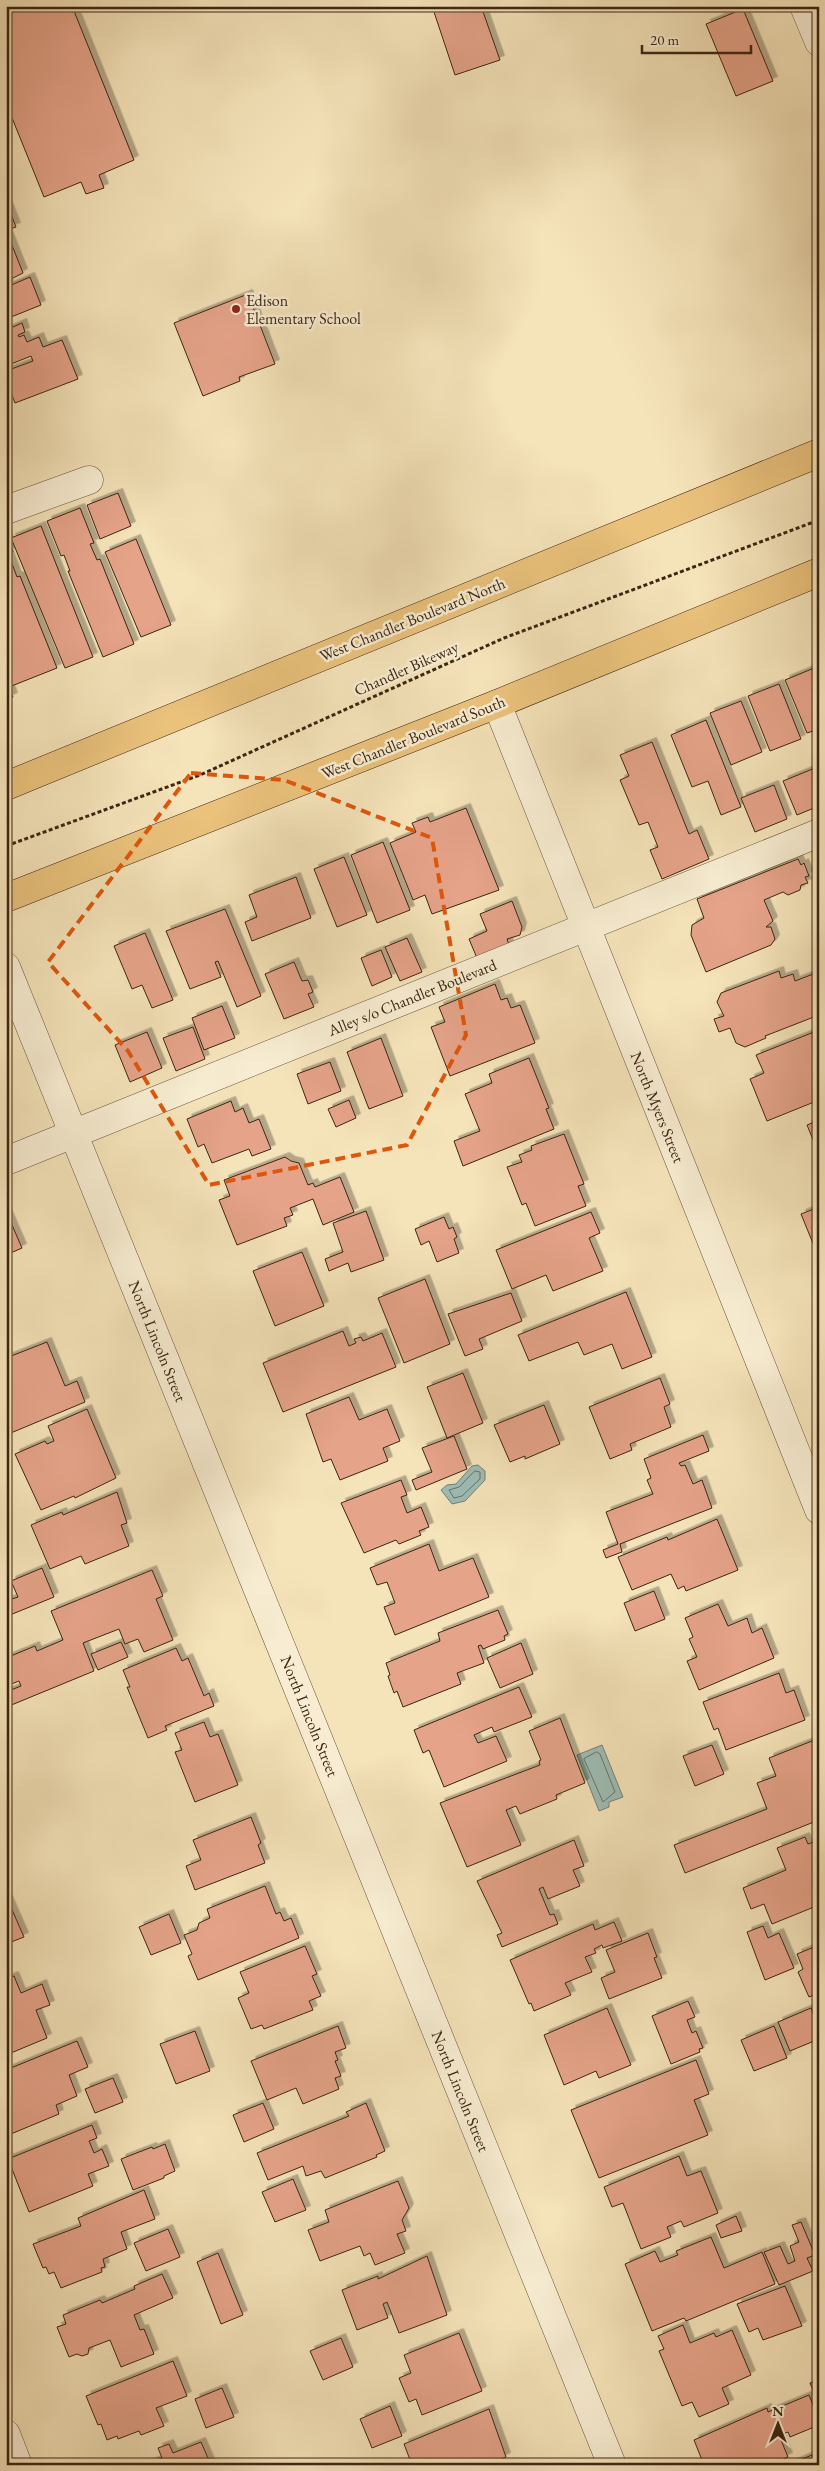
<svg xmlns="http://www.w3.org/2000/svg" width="825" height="2471" font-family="'EB Garamond',serif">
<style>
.water{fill:#9dbdb5;stroke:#768074}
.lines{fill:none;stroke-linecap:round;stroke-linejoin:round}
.shore{stroke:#6c7164;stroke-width:1}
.building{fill:#e5a389;stroke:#3c2513;filter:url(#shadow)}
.minor-casing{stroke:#6a543c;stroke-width:29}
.major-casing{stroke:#3c2513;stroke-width:29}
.path{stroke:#3c2513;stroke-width:3;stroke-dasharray:4 2.5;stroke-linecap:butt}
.minor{stroke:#f8edd2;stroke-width:28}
.major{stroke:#eac27c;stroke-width:28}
.marked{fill:none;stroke:#df560c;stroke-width:4;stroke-dasharray:10 6;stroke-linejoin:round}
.poi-dot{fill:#8f2418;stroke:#f8edd2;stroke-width:2}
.labels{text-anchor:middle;stroke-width:5;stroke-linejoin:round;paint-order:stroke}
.poi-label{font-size:16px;fill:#3c2513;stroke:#f8edd2;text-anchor:start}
.street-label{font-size:16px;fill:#3c2513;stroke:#f8edd2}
</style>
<defs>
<filter id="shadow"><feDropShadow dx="4.5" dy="-4.5" stdDeviation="0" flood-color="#0004"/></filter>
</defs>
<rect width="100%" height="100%" fill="#f5e3b9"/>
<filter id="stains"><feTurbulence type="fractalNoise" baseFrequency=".004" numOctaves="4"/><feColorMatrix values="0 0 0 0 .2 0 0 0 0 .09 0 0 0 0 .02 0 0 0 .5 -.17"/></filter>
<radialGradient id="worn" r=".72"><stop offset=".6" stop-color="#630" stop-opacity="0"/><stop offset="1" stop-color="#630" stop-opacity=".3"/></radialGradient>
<!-- water -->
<g class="water">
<path d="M478,1465l7,6v9l-20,21 -13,3 -11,-14 6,-5 9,-1 16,-18z"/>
<path d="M602,1745l21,52 -14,5v5l-10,4 -22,-56z"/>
</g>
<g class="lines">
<!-- shore -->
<g class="shore">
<path d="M475,1471l5,1v7l-18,17 -8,2 -5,-8 10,-3z"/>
<path d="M597,1752l3,2 15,38 -12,10 -19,-43z"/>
</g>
</g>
<!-- building -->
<g class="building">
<path d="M6,6h66l62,154 -35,15 5,13 -18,6 -5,-12 -37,15 -38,-94z"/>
<path d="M452,6h29l19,54 -45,15 -21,-63z"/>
<path d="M743,9l30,72 -37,15 -30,-72z"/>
<path d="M6,202l10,25 -10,3 17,43 -16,8 2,5 21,-9 11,28 -35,14z"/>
<path d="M248,294l27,70 -36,13 1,4 -37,15 -29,-73z"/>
<path d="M22,323l3,9 -7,3 1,2 5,-2 3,7 12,-5 4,10 19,-7 16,39 -63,24 -9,-23v-9l27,-10 -2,-5 -25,10v-36z"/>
<path d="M118,493l13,33 -31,13 -13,-34z"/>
<path d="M80,508l14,35 -4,1 7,16 3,-1 34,85 -31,13 -35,-86h2l-6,-16 -3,1 -14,-35z"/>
<path d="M41,526l52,131 -28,11 -54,-130z"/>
<path d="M6,534l7,18 -5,1 9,24 3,-1 37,92 -48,19 4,10 -7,3z"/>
<path d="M136,539l35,86 -30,12 -36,-85z"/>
<path d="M819,666v71l-3,-7 -9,3 -22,-53z"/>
<path d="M779,684l22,55 -31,12 -22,-55z"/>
<path d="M741,701l21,51 -31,13 -21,-52z"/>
<path d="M706,720l35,87 -20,8 -13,-34 -16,6 -21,-52z"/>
<path d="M652,742l37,92 8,-4 12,29 -47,20 -12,-29 8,-3 -10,-25 -9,3 -19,-45 9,-4 -9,-21z"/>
<path d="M815,768l4,10v28l-22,9 -14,-34z"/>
<path d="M774,785l13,34 -32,13 -14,-34z"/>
<path d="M466,808l33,82 -67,24 -7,-19 -12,5 -23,-57 26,-11 -4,-9 16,-6 2,5z"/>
<path d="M383,842l27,68 -33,13 -26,-68z"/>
<path d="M344,857l23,58 -30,12 -23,-58z"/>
<path d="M798,859l3,6 3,-2 5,13 -4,1 3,6 -7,2 -1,5 -12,5 -5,-3 -19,8 9,21 -7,6h5l4,12 -4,6 -65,27 -15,-37 1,-10 12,-7 -7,-19z"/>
<path d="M296,877l15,41 -59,23 -7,-19 12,-5 -8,-22z"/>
<path d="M512,901l10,26 -2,8 -13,4 2,6 -32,13 -8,-19 18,-8 -7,-17z"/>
<path d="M225,909l36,87 -24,11 -19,-46 -3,1 6,15 -31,12 -24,-58z"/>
<path d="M145,933l28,67 -21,8 -10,-23 -10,4 -18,-43z"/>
<path d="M407,938l15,34 -22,9 -15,-34z"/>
<path d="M381,950l11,27 -20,9 -11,-28z"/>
<path d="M294,962l8,19 6,-1 5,12 -5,2 6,13 -30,12 -19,-45z"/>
<path d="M779,971l2,7 12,-4 2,7 21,-8 3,1v41l-54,21 1,2 -21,9 -9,-4 -6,-15 -11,4 -5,-13 10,-3 -7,-14 4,-9z"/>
<path d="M495,984l6,16 6,-2 4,10 9,-3 15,38 -85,33 -19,-49 14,-5 -6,-15z"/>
<path d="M222,1006l13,32 -31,12 -12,-32z"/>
<path d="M193,1027l12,32 -29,12 -13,-33z"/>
<path d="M819,1030v70l-52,21 -17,-42 14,-6 -8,-18z"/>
<path d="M147,1032l15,36 -32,14 -15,-37z"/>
<path d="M381,1038l22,58 -34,13 -22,-57z"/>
<path d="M529,1058l20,50 -3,1 8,20 -91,37 -9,-25 26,-10 -15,-37 27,-11 -3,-9z"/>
<path d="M330,1062l11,29 -33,13 -11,-30z"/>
<path d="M349,1100l7,18 -20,9 -8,-18z"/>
<path d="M231,1101l4,11 8,-4 6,15 10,-4 12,30 -19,7 -3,-7 -37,14 -8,-19 -6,3 -11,-28z"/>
<path d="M819,1120v32h-1l-11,-27z"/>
<path d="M564,1134l20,50 -6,2 8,20 -51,20 -9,-23 -4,2 -15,-38 15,-5 -3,-7 13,-5 -1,-4z"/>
<path d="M285,1157l6,4 8,2 9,22 5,-2 2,4 25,-10 14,35 -31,13 -10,-26 -23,9 3,7 -9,3 3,8 -50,19 -18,-45 11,-4 -6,-16z"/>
<path d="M819,1207v51l-18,-44z"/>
<path d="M6,1211l16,37 -16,7z"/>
<path d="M366,1211l18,49 -33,12 -3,-9 -19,8 -4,-12 18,-7 -10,-29z"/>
<path d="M591,1212l9,21 -11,5 14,33 -50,20 -7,-16 -34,14 -16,-39z"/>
<path d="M444,1217l5,12 4,-2 4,10 -3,2 5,14 -22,9 -8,-21 -8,4 -6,-16z"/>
<path d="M302,1252l22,54 -49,20 -22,-55z"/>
<path d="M425,1279l25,65 -46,19 -26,-65z"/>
<path d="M626,1292l26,65 -30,12 -10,-25 -28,11 -6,-13 -49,19 -11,-26z"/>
<path d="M511,1293l11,28 -43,18 4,10 -18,7 -17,-42z"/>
<path d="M343,1331l6,15 7,-3 -2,-4 7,-2 2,4 19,-8 14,34 -113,45 -20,-49z"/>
<path d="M47,1342l18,44 12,-5 8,21 -79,33v-77z"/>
<path d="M463,1373l20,50 -36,15 -20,-51z"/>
<path d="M660,1378l10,26 -6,3 7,20 -41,17 2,6 -22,9 -21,-52z"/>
<path d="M349,1397l10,23 28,-11 13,32 -17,7 5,13 -48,19 -9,-21 -8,3 -17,-48z"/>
<path d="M544,1405l16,39 -35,15v-3l-15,6 -16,-37z"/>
<path d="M87,1409l29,69 -41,20 -1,-2 -33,14 -26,-56 30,-13 2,3 7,-3 -6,-15z"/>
<path d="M703,1435l6,16 -30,12 2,3 4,-1 8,19 9,-4 10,28 -92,36 2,8 -16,6 -3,-8 15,-6 -12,-32 47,-18 -6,-14 4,-2 -7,-19z"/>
<path d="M454,1436l13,33 -51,21 -4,-10 20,-8 -10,-24z"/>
<path d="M401,1480l6,15 -6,2 6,16 14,-6 8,20 -10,4 2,4 -22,9 -3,-4 -32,13 -23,-50z"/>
<path d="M117,1492l10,31 -6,2 8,21 -44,18 -4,-8 -31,13 -19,-44 31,-13 1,3z"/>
<path d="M717,1519l21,51 -52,21 -2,-5 -6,3 -7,-15 -39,16 -14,-33 49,-20 1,3z"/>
<path d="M429,1544l10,27 34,-13 16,39 -94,38 -11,-28 11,-4 -8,-21 -10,3 -7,-17z"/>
<path d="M42,1568l12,29 -44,18 -4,-14 12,-4 -7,-16z"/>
<path d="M152,1570l11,26 -7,3 17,41 -29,12 -6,-13 -13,5 -6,-15 -36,14 11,28 -85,35 -3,-14 15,-6 -2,-5 -10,4 -3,-8v-19l29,-12 2,5 26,-11 -12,-29z"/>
<path d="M654,1591l11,28 -30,12 -11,-28z"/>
<path d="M718,1604l10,22 19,-8 5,15 10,-5 12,30 -75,32 -12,-29 10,-4 -8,-18 4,-2 -8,-19z"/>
<path d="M498,1610l10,24 -4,2 1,4 -22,9 -2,-4 -3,1 6,17 -27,10 4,11 -58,23 -6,-16 -3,2 -6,-17 2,-1 -4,-12 54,-22 -2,-8z"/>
<path d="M121,1642l7,15 -30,13 -7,-16z"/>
<path d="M521,1643l12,31 -33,14 -13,-30z"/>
<path d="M176,1648l6,13 6,-3 16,38 5,-3 5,13 -49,20 2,4 -19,8 -21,-51h3l-7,-17z"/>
<path d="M779,1673l7,20 8,-3 11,30 -79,30 -8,-22 -4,2 -11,-28z"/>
<path d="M519,1687l13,30 -38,15 -2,-5 -18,8 4,8 18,-7 11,25 -63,26 -15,-37 -6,3 -9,-23z"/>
<path d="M560,1718l25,65 -29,12 1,4 -37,15 -4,-8 -10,4 15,35 -54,22 -27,-64 100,-38 -1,-4 2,-1 -12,-29z"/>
<path d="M204,1722l6,15 8,-3 20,51 -43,17 -20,-50 7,-2 -7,-17z"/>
<path d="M817,1739l2,5v76l-134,53 -11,-28 93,-36 -10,-26 19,-7 -7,-18z"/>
<path d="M712,1745l12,29 -29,12 -12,-30z"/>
<path d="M251,1817l10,26 -3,2 7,18 -70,27 -9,-24 15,-6 -8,-20z"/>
<path d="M805,1837l3,7 11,-4v65l-47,19 -8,-20 -13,5 -8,-21 43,-18 -9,-22z"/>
<path d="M574,1840l10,26 -11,4 7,16 -32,13 -5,-12 -4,2 11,26 4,-1 4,10 -56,23 -5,-12 5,-2 -25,-52z"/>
<path d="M265,1886l11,28 4,-2 4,9 7,-3 8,20 -101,42 -10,-24 4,-2 -8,-19 13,-5 2,-7 11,-5 -3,-9z"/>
<path d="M6,1896l18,41 -18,7z"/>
<path d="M169,1914l12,29 -30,12 -12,-28z"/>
<path d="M614,1922l8,19 -19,7 -1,-3 -8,4 2,4 -11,4 7,15 -27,11 6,12 -37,16 -3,-8 -2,1 -19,-44 83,-36 2,6z"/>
<path d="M763,1926l5,12 11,-5 15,35 -29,12 -18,-48z"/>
<path d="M648,1933l9,24 -3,1 8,20 -53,21 -8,-21 14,-6 -9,-22z"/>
<path d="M819,1945v48l-10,4 -11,-25 5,-3 -6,-15z"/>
<path d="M305,1946l12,28 -5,2 9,20 -12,5 4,9 -49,19 -2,-4 -11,4 -13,-31 11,-5 -9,-21z"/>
<path d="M14,1976l7,17 21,-9 8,21 -14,5 11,28 -41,17v-76z"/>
<path d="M688,2001l7,16 -8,3 5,13 4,-2 7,17 -4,1 1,3 -29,12 -19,-48z"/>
<path d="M607,2008l24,57 -32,13 -3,-7 -32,14 -20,-50z"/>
<path d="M811,2008l6,15h2v16l-29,12 -12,-29z"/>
<path d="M338,2026l8,22 -11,4 3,8 -3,1 6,15 -6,2 4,11 -36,15 -7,-16 -29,12 -16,-39z"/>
<path d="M774,2026l13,32 -33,13 -13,-31z"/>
<path d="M195,2031l15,40 -34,13 -16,-40z"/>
<path d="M77,2041l11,26 -19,8 8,21 -21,9 3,9 -53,22v-66z"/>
<path d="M696,2060l13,34 -15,6 14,35 -109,43 -28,-68z"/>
<path d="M113,2078l10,24 -28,11 -10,-24z"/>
<path d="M263,2103l11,26 -30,13 -11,-27z"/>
<path d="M366,2103l19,48 -9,4 1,2 -52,21 -4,-7 -15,5 -3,-10 -35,14 -11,-27 92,-37 -3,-4z"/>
<path d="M92,2125l5,13 -8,3 5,12 8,-4 7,17 -21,8 5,12 -64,26 -21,-53z"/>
<path d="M165,2144l10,27 -11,5v2l-31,12 -12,-31 31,-12 1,2z"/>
<path d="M679,2156l8,20 14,-5 17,42 -34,14 -3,-6 -14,6 4,10 -30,12 -18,-46 -11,4 -8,-20z"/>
<path d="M293,2179l13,31 -31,12 -13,-30z"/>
<path d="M398,2181l11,27 -7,12 4,11 -9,3 8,19 -30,12 -5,-12 -6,3 -4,-10 -40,15 -12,-31 21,-8 -4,-12z"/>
<path d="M144,2190l11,29 -34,13 6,17 -24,10 2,8 -4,1 1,4 -41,16 -7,-16 -5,2 -3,-7 -3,1 -10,-24 48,-18 -3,-8z"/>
<path d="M736,2216l6,15 -21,7 -5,-13z"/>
<path d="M801,2222l14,33 -8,3 6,13 -34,14 -15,-33 16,-6 8,18 7,-3 -5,-15 9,-4 -7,-17z"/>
<path d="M168,2229l12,28 -34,14 -12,-28z"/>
<path d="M711,2237l13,31 38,-16 13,32 -89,37 -2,-3 -32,13 -27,-67 30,-13 5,11 18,-7 -2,-4z"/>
<path d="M218,2253l25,62 -22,9 -24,-62z"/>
<path d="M427,2256l20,59 -48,18 -12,-31 -4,2 5,14 -31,12 -15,-40 36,-14v3z"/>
<path d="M162,2274l11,24 -39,17 6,15 4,-1 10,25 -33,13 -11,-27 -21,8 -1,6 -6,2 -5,-2 -8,3 -12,-30 9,-3 -3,-9 37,-15 2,3 33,-14 -1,-3z"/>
<path d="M785,2286l17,40 -39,14 -5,-12 -9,4 -12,-28z"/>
<path d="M683,2325l7,18 24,-10 2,4 16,-7 19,45 -29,13 7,16 -30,13 -7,-15 -10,4 -23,-55 5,-2 -6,-13z"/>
<path d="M459,2333l23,58 -60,24 -6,-16 -7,3 -10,-24 12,-5 -7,-18z"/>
<path d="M341,2338l12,29 -30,13 -13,-29z"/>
<path d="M173,2361l14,35 -31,12 8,18 -23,9 -2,-4 -21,8 -1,-3 -10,4 -6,-16 -3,1 -12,-29z"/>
<path d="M819,2379v26l-9,-22z"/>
<path d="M222,2388l12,29 -28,11 -11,-29z"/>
<path d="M809,2395l10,25v5l-29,12 -2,-5 -9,3 9,22 -18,8h-66l-10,-25 73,-32 1,4z"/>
<path d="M390,2406l12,30 -30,12 -12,-29z"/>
<path d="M489,2409l17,48 -11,5 2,3h-85l-8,-21z"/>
<path d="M201,2442l10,23h-66l17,-7 -4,-10 11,-4 4,9z"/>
<path d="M812,2455l4,10h-28z"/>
</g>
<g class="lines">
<defs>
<g id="minor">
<path d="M804,6l15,36"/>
<path d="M6,510l83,-30"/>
<path d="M497,704l322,806"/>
<path d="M6,967l606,1498"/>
<path d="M6,1161l813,-328"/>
<path d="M6,2434l12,31"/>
</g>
<g id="major">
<path d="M6,786l813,-333"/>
<path d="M6,898l491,-194 322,-132"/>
</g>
</defs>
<!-- minor casing -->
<use href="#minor" class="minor-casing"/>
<!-- major casing -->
<use href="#major" class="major-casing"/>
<!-- path -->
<path class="path" d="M6,846l194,-71 304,-137 315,-118"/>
<!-- minor -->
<use href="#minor" class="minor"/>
<!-- major -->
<use href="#major" class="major"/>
</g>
<!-- marked area -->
<path class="marked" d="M191,773l93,7 148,58 34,197 -59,110 -198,40 -81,-134 -80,-89z"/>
<!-- markers -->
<circle class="poi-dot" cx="236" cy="309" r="5"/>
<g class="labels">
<!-- poi labels -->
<g class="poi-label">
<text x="246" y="306">Edison<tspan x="246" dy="18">Elementary School</tspan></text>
</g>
<!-- street labels -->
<g class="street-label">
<text transform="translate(412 619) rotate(-22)" y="6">West Chandler Boulevard North</text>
<text transform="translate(406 668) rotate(-24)" y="6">Chandler Bikeway</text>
<text transform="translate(413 737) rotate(-22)" y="6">West Chandler Boulevard South</text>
<text transform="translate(412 997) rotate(-22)" y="6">Alley s/o Chandler Boulevard</text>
<text transform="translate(658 1107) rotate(68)" y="6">North Myers Street</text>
<text transform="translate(158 1341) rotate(68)" y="6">North Lincoln Street</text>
<text transform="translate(310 1716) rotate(68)" y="6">North Lincoln Street</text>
<text transform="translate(461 2091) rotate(68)" y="6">North Lincoln Street</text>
</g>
</g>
<!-- margin -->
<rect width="825" height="2471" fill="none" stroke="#f5e3b9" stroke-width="25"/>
<rect x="8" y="8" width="810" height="2456" fill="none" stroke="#3c2513" stroke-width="2.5"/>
<rect x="12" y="12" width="800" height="2446" fill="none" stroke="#3c2513"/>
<!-- north arrow -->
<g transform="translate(778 2424)" stroke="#f8edd2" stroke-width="4" paint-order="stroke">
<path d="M0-4L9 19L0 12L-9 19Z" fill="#3c2513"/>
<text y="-8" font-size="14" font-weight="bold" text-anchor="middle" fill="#3c2513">N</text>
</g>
<!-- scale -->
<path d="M642 45v8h109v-8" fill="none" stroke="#3c2513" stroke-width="2.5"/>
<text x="650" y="45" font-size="15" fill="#3c2513" stroke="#f8edd2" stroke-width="4" paint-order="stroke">20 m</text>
<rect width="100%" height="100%" filter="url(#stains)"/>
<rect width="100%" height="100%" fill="url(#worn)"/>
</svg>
